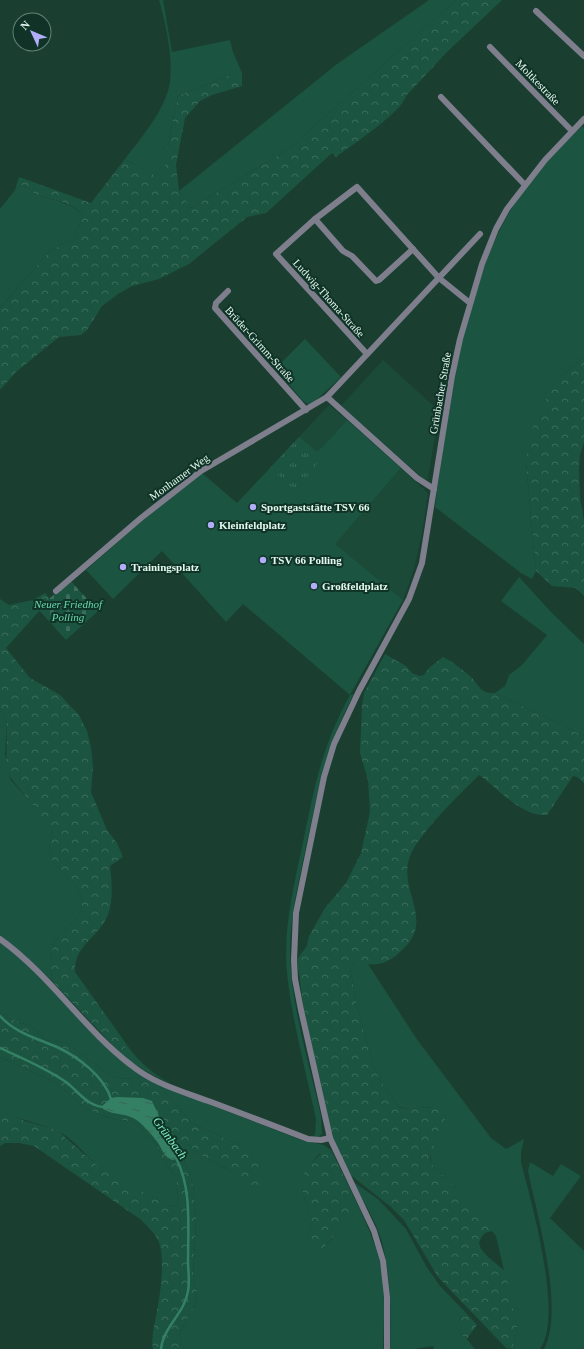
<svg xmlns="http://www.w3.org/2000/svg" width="584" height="1349" font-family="Georgia,serif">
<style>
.built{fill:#1b4a39}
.grass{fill:#1b5440}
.forest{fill:url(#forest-crowns)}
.cemetery{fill:url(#cemetery-stones)}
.park{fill:url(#park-tufts)}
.water{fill:url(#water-ripples)}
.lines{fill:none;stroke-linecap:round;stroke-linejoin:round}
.stream{stroke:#348065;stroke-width:2.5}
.minor{stroke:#7e7e8c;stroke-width:6}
.poi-dot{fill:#b2adf9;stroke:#0f3427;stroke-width:1.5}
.labels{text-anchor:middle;stroke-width:4;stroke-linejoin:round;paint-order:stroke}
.street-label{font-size:11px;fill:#e4f8ef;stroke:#0f3427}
.poi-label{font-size:11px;font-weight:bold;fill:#e4f8ef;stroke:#0f3427;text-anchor:start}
.park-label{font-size:11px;font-style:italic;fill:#6bd7af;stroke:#0f3427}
.water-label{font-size:12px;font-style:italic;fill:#82eec5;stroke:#0f3427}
</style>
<defs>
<pattern id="forest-crowns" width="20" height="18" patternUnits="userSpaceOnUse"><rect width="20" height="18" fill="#1b5440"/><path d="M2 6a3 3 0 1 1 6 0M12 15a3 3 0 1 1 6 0" fill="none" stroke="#3c6d5c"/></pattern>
<pattern id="cemetery-stones" width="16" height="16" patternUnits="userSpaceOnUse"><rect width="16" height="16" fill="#1b5440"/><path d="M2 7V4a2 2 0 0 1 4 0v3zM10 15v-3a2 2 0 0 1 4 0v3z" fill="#3c6d5c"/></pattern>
<pattern id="park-tufts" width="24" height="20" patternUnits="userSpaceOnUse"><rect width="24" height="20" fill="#1b5440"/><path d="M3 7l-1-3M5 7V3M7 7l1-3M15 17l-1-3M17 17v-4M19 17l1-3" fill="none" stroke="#3c6d5c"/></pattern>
<pattern id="water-ripples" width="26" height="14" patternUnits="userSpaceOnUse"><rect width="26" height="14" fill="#348065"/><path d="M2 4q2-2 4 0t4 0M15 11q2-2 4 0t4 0" fill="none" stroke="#3c6556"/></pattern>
</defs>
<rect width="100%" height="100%" fill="#1a3f31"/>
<!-- built -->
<g class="built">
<path d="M383,360l56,51 -11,68 -3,1 -84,-74z"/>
<path d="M329,405l18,15 -29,32 -19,-15z"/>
<path d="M401,468l27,25 -6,40 -8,36 -11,31 -69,-56z"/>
</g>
<!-- grass -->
<g class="grass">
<path d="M159,0h4l9,52 58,-12 3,12 9,21h-7l-57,23 -9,44 -5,41 -39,-22c16,-21 41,-50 45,-77 3,-26 -4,-57 -11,-82z"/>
<path d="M429,0h27l-167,149 -98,59 -12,-17 158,-127z"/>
<path d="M582,126l2,2v229l-26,22 -32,84 10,108 -4,8 -11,-6 -86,-66c12,-96 27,-217 78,-301 17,-29 44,-56 69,-80z"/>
<path d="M22,185c7,2 10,7 15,10 15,5 36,8 46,20l-7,21 -27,16 -49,56v-99l15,-19z"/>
<path d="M305,339l36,38 -28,26 -5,1 -6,-4 -26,-32z"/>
<path d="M347,420l54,48 -66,76 68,56 -53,95 4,-1c-26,48 -37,100 -48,153 -7,34 -16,69 -16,105 1,55 19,110 31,164l1,18 -4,3 -5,-1 2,-1 1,-16c-10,-48 -24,-97 -29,-146 -4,-42 6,-84 15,-126 12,-57 19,-100 48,-152l-107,-91 -17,18 -64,-71 -49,48 -27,-29 56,-49 60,-48 35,30 62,-66 19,15z"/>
<path d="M519,577l32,35 33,32v92l-89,-43 10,-7 4,-11 13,-10 25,-30 -46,-34z"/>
<path d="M0,710l7,14 -2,30 5,25 40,45 3,6c-1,8 -5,15 -3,24 5,20 34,28 32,51 -2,18 -24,25 -29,42 -3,11 -2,24 -1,34l-26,-25 -26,-21z"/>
<path d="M0,942l27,21 85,90 32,24 -20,2 -14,-3 -36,-28 -8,-5 -20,-3 -14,-13 -24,-9 -8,-6z"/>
<path d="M358,961l10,3 48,74 75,100 15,11 18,-10 -3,13v10c10,39 43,154 19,187h-27l4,-22 -21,-91 -41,-49 -24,-23v-13l5,-8 -6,-36 -19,2 -13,-2 -17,-26 -7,-13 -17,-62 -7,-38 4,-5z"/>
<path d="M127,1045c13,19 28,30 48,41 -20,-10 -38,-18 -55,-33z"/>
<path d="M0,1057l57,26 28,25 16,7 17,5 13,1 9,6 16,17 5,12 15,22 3,25 -5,3 -7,-1c-21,-12 -48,-22 -67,-37 -13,-11 -23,-25 -37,-34 -20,-11 -43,-13 -63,-24z"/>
<path d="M159,1085l142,55 23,5 8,6 1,3 -3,-3 -11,3 -7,9 -10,27 9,29 -1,27 9,9c4,-8 8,-11 14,-17 10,-12 16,-28 20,-43 8,17 16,33 22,51 12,32 9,69 8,103h-199l-5,-15 17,-31 1,-12 -4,-11 3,-61 -3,-34 -10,-28v-13h5l12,11 35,18 7,13 1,-39 -51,-24z"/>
<path d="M530,1162l23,14 8,-12 20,12 -31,42 34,33v98h-40c21,-39 -7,-134 -16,-178z"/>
<path d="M352,1181l26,18 28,30 20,37 14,20 28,29 -7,3 -5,8 19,23h-41l-1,-3 -19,3h-24c1,-36 1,-72 -8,-107 -6,-21 -19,-42 -30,-61z"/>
</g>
<!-- forest -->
<g class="forest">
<path d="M456,0h46l-55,52 -41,44c-6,18 -53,48 -70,61l-4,-4 -66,60 -19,4 -58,47 -30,15 -27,7 -14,8 -16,12 -15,24 -6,5 -22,2 -43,35 -16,18v-82l49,-56 27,-16 7,-21c-10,-13 -31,-15 -46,-20 -5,-3 -8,-8 -15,-10l-7,5 4,-13 72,26 34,-44 38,21 6,-40 9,-44 57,-23h7v13l-30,9 -12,6 -15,17 -9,47 3,26 12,17 98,-59z"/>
<path d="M584,357v85l-4,13 -1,14 1,29 4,23v75l-8,-8 -24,-2 -16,-15 -10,-108 4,-29 11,-26 17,-29z"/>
<path d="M45,593l5,6 -44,49 24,30 30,17 19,20 8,16 4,16 2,20 -2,25 16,38 10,13 6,14 -13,9c2,18 4,37 -4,53 -11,21 -32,27 -31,53l52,73 -7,8 -68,-72c-1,-10 -2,-23 1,-34 5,-17 27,-24 29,-42 2,-23 -27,-31 -32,-51 -2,-9 2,-16 3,-24l-47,-58 1,-48 -7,-14v-111l9,6 24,-5z"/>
<path d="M385,654l21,12 6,7 7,3 5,-1 5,-7 14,-11c9,4 20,13 28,20 9,9 9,17 24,16l89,43v47l-7,-6 -4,-1 -26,39c-26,2 -49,-27 -68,-40 -18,18 -64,62 -70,84 -10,34 27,62 -8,92 -6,6 -15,12 -23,13 -9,2 -16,-3 -24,-1l-4,5 7,38 17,62 7,13 17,26c13,6 40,-8 46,10 6,18 -18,29 -13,47l24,23 38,44c-8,1 -11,3 -14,12l2,6 8,9 16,13 12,56 -4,22 -7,-1 -68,-71 -34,-57 -13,-13 -43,-34 -17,-40 -5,-20 -22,-103 -7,-51 10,-13 2,-10 16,-28 21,-25 15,-30 9,-41 -2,-32 -8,-27 2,-47 2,-13z"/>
<path d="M0,1012l8,6 24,9 14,13 20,3 8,5 36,28 14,3 20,-2 15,8 33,38 51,24 18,14 -4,32c-12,-2 -18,-9 -22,-20l-35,-18 -12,-11h-5v13l10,28 3,34 -3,61 4,11 -1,12 -17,31 5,15h-31c-2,-12 1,-21 3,-33 4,-18 10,-60 2,-76 -4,-8 -11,-14 -18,-21l-106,-73 -15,-3h-14l-5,3v-36l25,11 32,9 43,38 67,37 7,1 5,-3 -3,-25 -15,-22 -5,-12 -16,-17 -9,-6 -13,-1 -17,-5 -16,-7 -28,-25 -57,-26z"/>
<path d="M324,1150l6,1 3,3 20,41c-2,9 -4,19 -9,28 -7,12 -19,20 -25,33l-10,-10 2,-27 -9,-29 3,-22 7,-5z"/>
<path d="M468,1315l9,10 -11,15 -10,-15 5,-7z"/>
</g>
<!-- cemetery -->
<path class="cemetery" d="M70,580l28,31 -32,29 -28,-31z"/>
<!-- park -->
<path class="park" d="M299,437l18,15 5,-5 4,4 -13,19 -18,20 -25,-22z"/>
<!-- water -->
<path class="water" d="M117,1097l26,1 9,3 25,54v4l-5,1c-11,-6 -9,-12 -17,-21 -5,-6 -11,-13 -17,-18 -11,-9 -28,-5 -37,-14l10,-9z"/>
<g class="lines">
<!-- stream -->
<g class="stream">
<path d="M0,1016c15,17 36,22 57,31 21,10 47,29 54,52"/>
<path d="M0,1048c22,10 46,20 66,34 12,9 20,23 37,25"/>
<path d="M161,1349c2,-22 24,-36 27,-58 2,-9 0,-21 0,-30 0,-33 4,-73 -12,-103"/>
</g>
<!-- minor -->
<g class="minor">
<path d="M536,11l48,45"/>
<path d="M490,47l82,84"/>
<path d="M441,97l84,88"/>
<path d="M315,219l28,32 9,5 24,25 3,-1 34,-31"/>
<path d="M228,291l-12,12 -1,5 91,102"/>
<path d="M367,354l-91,-100 39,-35 42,-32 82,91 31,25"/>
<path d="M327,397l90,81 17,11"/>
<path d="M56,591l85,-73 60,-47 126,-74 153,-163"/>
<path d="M0,939c50,36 83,89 131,126 23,19 53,27 80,37 32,12 64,24 97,37l13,1 9,-2"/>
<path d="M387,1349v-52l-4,-36 -9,-30 -44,-93 -29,-128 -6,-31 -1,-19 2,-47 28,-136 10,-33 25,-53 50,-92 13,-36 30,-187 8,-37 22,-75 14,-35 11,-20 38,-49 39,-41"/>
</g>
</g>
<!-- markers -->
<g class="poi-dot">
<circle cx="253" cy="507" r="4"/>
<circle cx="211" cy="525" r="4"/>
<circle cx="263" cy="560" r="4"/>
<circle cx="123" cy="567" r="4"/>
<circle cx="314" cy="586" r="4"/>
</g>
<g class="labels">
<!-- street labels -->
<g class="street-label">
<text transform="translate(538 82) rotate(46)" y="4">Moltkestraße</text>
<text transform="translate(329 298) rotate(48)" y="4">Ludwig-Thoma-Straße</text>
<text transform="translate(260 344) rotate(48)" y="4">Brüder-Grimm-Straße</text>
<text transform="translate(440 393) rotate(-80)" y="4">Grünbacher Straße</text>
<text transform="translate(179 477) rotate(-36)" y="4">Monhamer Weg</text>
</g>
<!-- poi labels -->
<g class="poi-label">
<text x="261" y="511">Sportgaststätte TSV 66</text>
<text x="219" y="529">Kleinfeldplatz</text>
<text x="271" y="564">TSV 66 Polling</text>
<text x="131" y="571">Trainingsplatz</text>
<text x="322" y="590">Großfeldplatz</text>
</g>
<!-- park labels -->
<g class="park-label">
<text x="68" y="608">Neuer Friedhof<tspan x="68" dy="13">Polling</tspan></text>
</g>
<!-- water labels -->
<g class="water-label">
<text transform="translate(170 1138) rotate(54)" y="4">Grünbach</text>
</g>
</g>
<!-- north arrow -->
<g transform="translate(32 32) rotate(314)"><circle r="19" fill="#0f3427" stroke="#648277"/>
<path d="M0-3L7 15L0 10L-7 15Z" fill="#b2adf9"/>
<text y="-6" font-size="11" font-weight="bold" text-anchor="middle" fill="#e4f8ef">N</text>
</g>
</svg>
